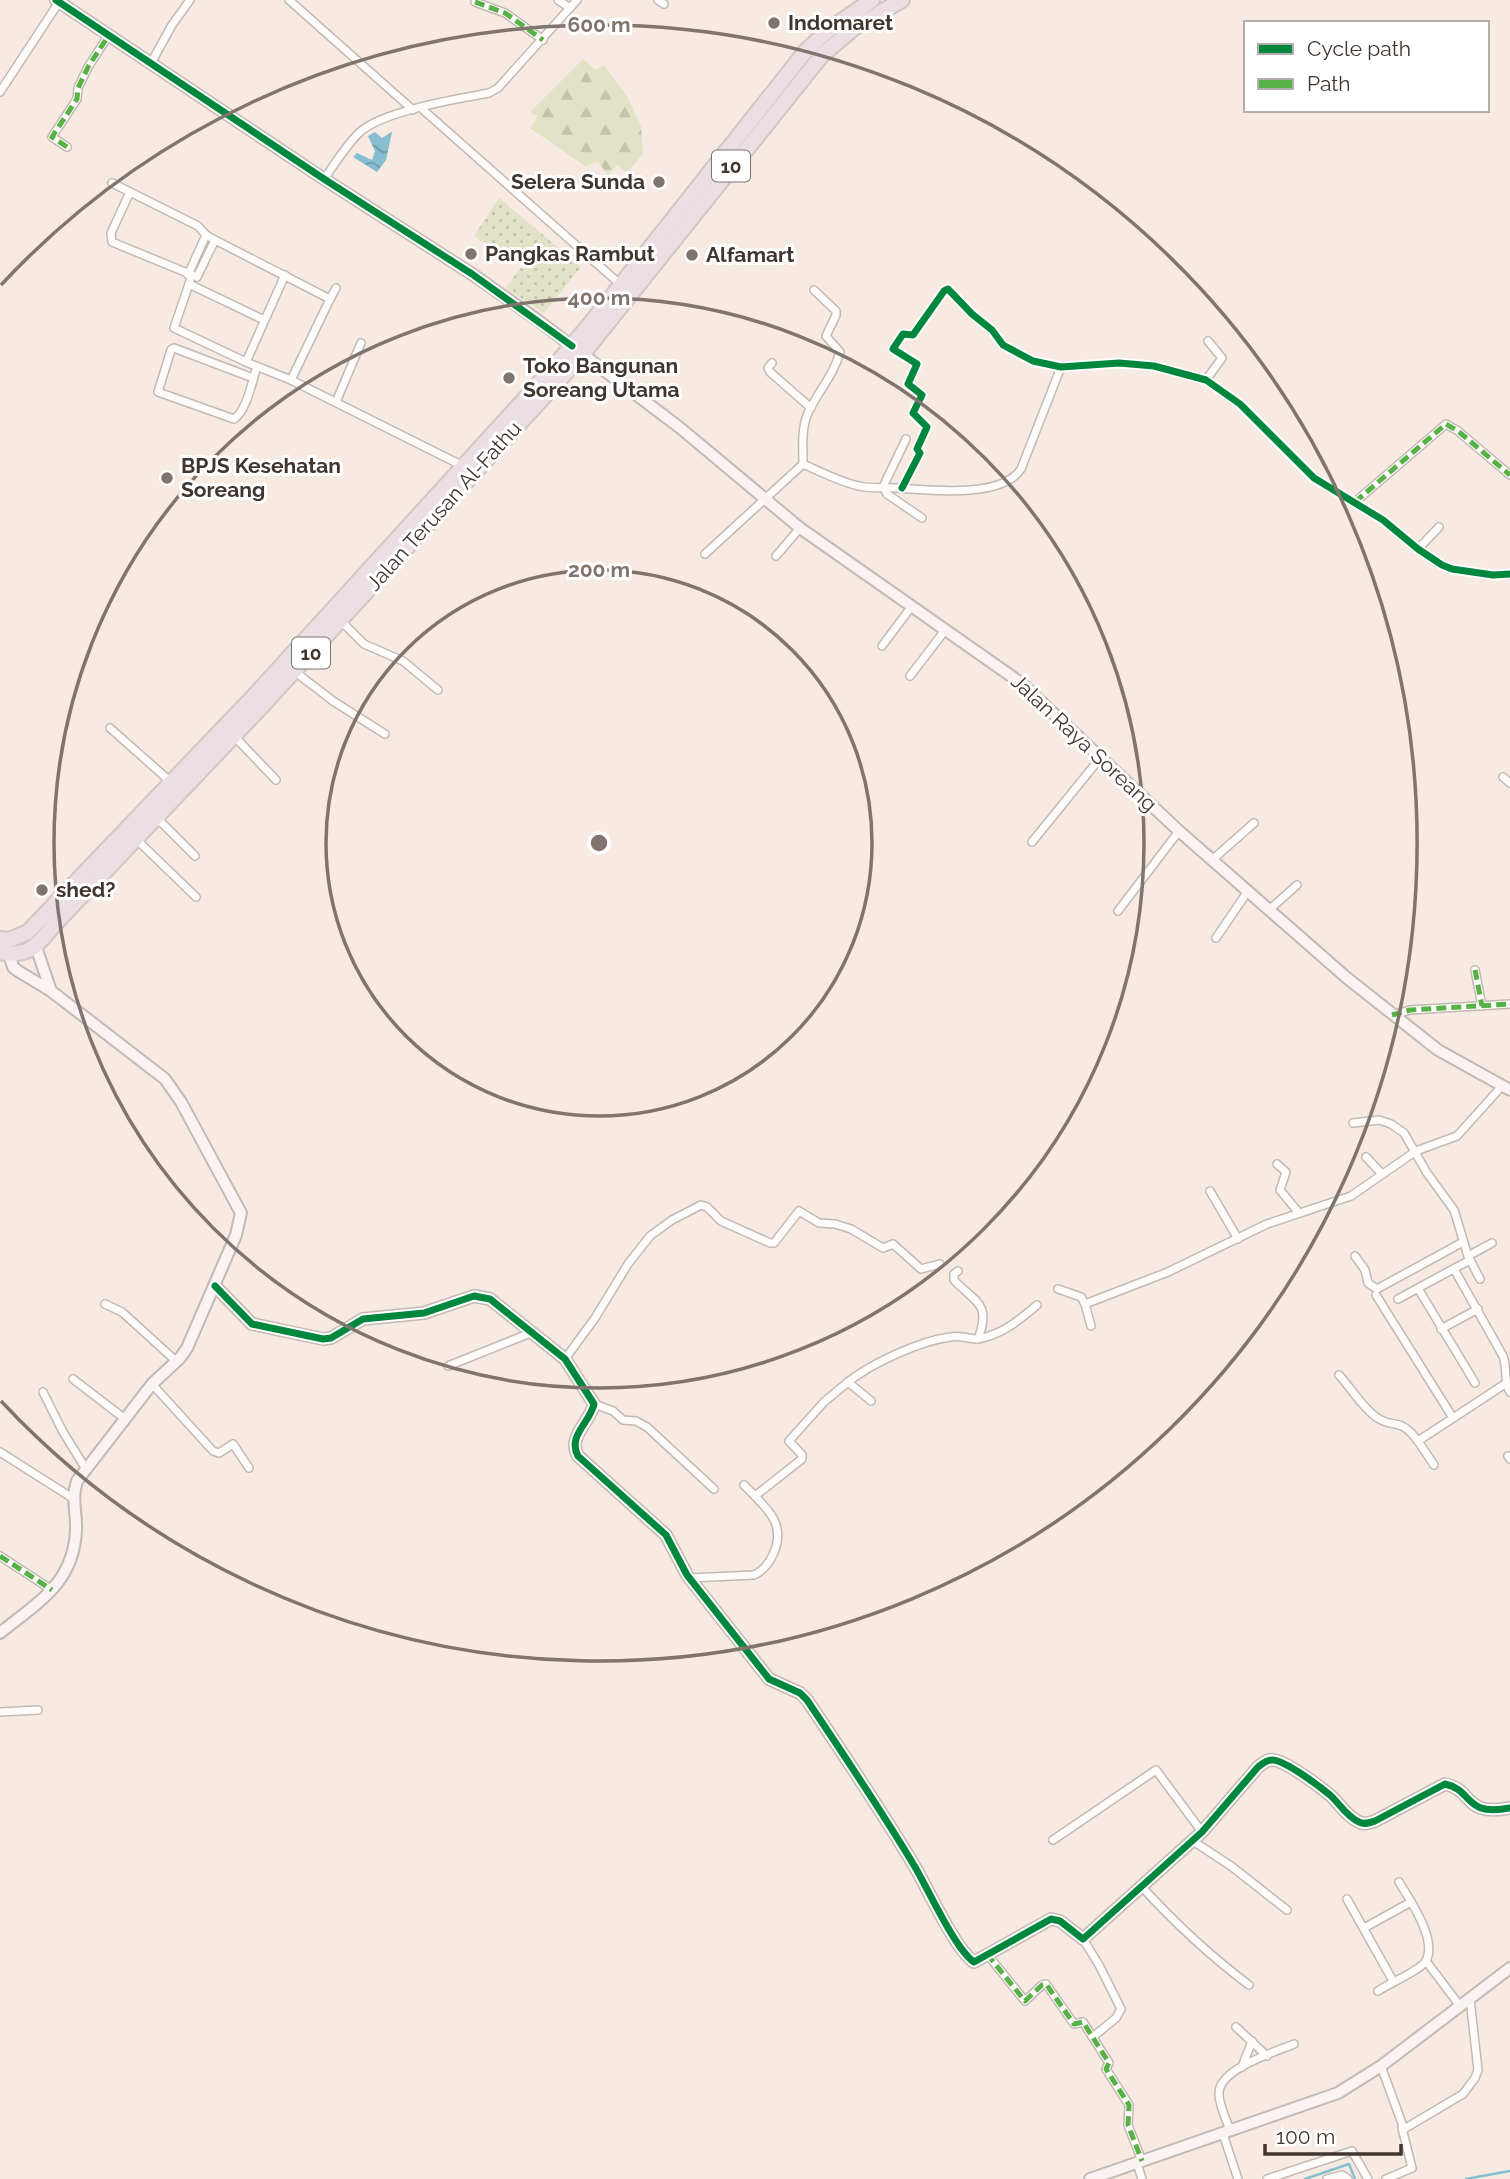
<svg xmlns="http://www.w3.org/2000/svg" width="1510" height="2179" font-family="Raleway,sans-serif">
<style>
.grass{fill:url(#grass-dots)}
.forest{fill:url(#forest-firs)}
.water{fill:url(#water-waves)}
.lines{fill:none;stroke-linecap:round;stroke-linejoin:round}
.stream{stroke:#85bece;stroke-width:2.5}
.street-casing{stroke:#c3b9b3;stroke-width:10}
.secondary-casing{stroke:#c3b9b3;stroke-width:14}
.highway-casing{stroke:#cec8c3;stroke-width:18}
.street{stroke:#fefcfb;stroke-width:7}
.secondary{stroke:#f9f3f4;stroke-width:10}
.highway{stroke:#ecdfe4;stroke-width:14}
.quiet{stroke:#57b246;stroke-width:5;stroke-dasharray:10 5;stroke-linecap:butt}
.cycleway-casing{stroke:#fff;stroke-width:11}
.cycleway{stroke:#00873e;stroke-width:7}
.ring{fill:none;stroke:#80746e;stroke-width:3.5}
.poi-dot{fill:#80746e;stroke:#fff;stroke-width:2.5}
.labels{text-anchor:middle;stroke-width:6;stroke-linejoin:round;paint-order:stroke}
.shield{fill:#fff;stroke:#79726d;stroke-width:2}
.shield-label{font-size:19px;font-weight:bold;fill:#40352f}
.poi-label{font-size:21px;font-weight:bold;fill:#40352f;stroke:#fff;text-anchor:start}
.street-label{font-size:21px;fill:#40352f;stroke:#fff}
.centre{fill:#80746e;stroke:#fff;stroke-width:3.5}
.ring-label{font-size:21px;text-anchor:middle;font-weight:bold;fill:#80746e;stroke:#fff;stroke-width:6;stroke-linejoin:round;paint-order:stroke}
</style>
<defs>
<pattern id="grass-dots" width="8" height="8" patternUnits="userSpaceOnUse" patternTransform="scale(1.75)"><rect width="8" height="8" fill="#e2e3c6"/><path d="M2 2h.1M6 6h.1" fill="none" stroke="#c3c3aa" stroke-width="1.8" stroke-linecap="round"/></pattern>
<pattern id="forest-firs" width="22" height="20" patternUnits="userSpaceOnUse" patternTransform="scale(1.75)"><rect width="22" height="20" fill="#e2e3c6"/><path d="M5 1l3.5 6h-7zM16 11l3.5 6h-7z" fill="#c3c3aa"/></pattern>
<pattern id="water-waves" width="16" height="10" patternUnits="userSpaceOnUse" patternTransform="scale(1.75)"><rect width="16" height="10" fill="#85bece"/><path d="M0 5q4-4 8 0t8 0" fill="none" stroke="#6e9ba8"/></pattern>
</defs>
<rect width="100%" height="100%" fill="#f6eae3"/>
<!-- grass -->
<path class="grass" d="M499,198l82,69 -37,46 -38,-25 14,-20 4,1 1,-8c-17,-7 -36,-14 -51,-25z"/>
<!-- forest -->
<path class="forest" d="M583,59l13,11 8,-5 23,31 14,30 2,28 -16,19 -10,-8 -9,10 -10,-13 -13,4 -55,-38 8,-12 -8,-4z"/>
<!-- water -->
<path class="water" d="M375,132l7,6 10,-6 -6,28 -9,12 -24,-15 4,-4 15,7 3,-9 -7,-15z"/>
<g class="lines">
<!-- stream -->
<g class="stream">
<path d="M1305,2179l44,-15 6,15"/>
<path d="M1466,2179l44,-8"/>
</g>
<defs>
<g id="street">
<path d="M289,0l124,110"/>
<path d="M558,0l12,8"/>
<path d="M658,0l6,4"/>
<path d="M475,2l30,11 38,27"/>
<path d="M151,63l21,-38 18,-25"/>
<path d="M0,92l59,-90"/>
<path d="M421,108l200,177"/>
<path d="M67,147l-15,-10 25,-38 1,-11 10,-21 21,-32"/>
<path d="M324,179c11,-15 22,-34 36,-47 23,-21 97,-33 129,-39l9,-5 79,-88"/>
<path d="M112,183l86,43 8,9 9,5 115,59 -39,81"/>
<path d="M130,192l-19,41 1,9 85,35"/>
<path d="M188,275l18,-40"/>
<path d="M285,275l-39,87 45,18 172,86"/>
<path d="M197,277l18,-37"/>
<path d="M190,281l-16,47 72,34"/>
<path d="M189,284l75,36"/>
<path d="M330,299l6,-11"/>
<path d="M772,363l-4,5 2,4 41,36"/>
<path d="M253,378l-79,-30 -3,2 -13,42 76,27c13,-9 18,-37 23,-53"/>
<path d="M1206,380l16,-22 -14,-17"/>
<path d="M336,402l25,-59"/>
<path d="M906,439l-23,48 4,7 35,24"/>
<path d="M803,464c0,-16 -2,-36 5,-51 10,-22 25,-36 32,-61l-14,-16 10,-21v-4l-22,-21"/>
<path d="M902,488l18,-35 -3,-4 10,-22 -14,-14 9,-18 -14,-11 9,-20 -24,-15 10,-15 10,1 31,-44 4,-2 24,25 20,16 11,15 30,16 28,6 58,-4 35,3 52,14 34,24 74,74 69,42 35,29 24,16 10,4 41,6 17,-1"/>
<path d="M1355,502l91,-78 12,7 52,44"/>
<path d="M1418,549l21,-22"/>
<path d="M705,554l98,-90c18,8 37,18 56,22 12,3 25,1 38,2 31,2 105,11 124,-19l40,-102"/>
<path d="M776,556l24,-28"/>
<path d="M341,621l23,23 39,17 35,29"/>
<path d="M882,646l30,-40"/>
<path d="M294,671l39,30 52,33"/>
<path d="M910,676l36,-47"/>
<path d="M110,728l62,55"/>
<path d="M234,736l42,44"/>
<path d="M1503,777l7,6"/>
<path d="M156,817l39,39"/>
<path d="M136,839l60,58"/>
<path d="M1032,842l69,-85"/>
<path d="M1212,860l42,-37"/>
<path d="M1269,910l28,-25"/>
<path d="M1118,911l61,-80"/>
<path d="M1216,938l32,-47"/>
<path d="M1475,970l7,36"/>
<path d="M1393,1015l17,-5 100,-6"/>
<path d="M1353,1123l26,-3 12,4 13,9 23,40 27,37 14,46 12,23"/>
<path d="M1366,1157l15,16"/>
<path d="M1277,1164l9,8 -6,18 19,23"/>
<path d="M1210,1191l28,48"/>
<path d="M1355,1256l10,14 3,13 9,6 86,-47"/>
<path d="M1468,1256l24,-13"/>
<path d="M1470,1260l-50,27 -1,3 56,93"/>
<path d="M1454,1269l49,87c5,13 0,25 7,36"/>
<path d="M1058,1289l23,8 4,7"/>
<path d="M1376,1295l77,123"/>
<path d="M1398,1299l22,-12"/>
<path d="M105,1304l17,8 54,49"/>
<path d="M1091,1326l-6,-22 83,-32 99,-48 84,-28 65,-45 41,-15 45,-50"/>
<path d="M1441,1329l37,-20"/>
<path d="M978,1339c25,-5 40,-18 59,-34"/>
<path d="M565,1359l30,-41 33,-54 22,-28 22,-16 29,-15 6,2 14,14 49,22h4l25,-32 20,12 16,1 16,5 32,19 10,-4 28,25 19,-5"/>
<path d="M448,1366l85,-34"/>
<path d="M1339,1375c12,13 23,32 37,42 18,13 22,-2 42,24l87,-57"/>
<path d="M73,1379l52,40"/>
<path d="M848,1382c24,-19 72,-41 102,-45 9,-2 19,2 28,2 14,-37 -4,-37 -24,-59v-6l4,-3"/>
<path d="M152,1384l61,67 6,2 14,-9 16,24"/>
<path d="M43,1392l20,40 23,37"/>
<path d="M594,1404l19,7 10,9 13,1 11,6 67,62"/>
<path d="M1418,1441l16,24"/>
<path d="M0,1452l74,47"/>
<path d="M1508,1456l2,3"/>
<path d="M744,1485l11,11"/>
<path d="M0,1556l52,34"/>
<path d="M689,1578l65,-3c17,-8 29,-34 21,-53 -3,-9 -13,-18 -20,-26l47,-37v-4l-13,-14 35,-39 24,-20 23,19"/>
<path d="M0,1712l38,-2"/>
<path d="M1053,1840l103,-70 46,62"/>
<path d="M1193,1841l38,25 56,44"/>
<path d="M1141,1886c33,36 68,69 108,99"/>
<path d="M1347,1899l46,82"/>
<path d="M1364,1928l47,-26"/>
<path d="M1083,1939l16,26 22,44 -5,9 -22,18"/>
<path d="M987,1954l38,47 17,-16 4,-1 28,40 9,-2 26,41 -3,6 23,36 -1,20 14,36"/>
<path d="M1426,1961l34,45"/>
<path d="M1378,1991c14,-9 30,-15 43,-25 23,-17 -11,-66 -22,-84"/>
<path d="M1236,2027l31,29"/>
<path d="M1381,2066l23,63 59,-35 12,-16 3,-8 -8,-71"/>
<path d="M1242,2067l10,-26"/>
<path d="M1230,2131c-3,-11 -11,-25 -11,-37 -1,-25 56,-42 75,-50"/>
<path d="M1223,2134l15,45"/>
<path d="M1137,2163l5,16"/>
<path d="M1267,2179l85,-28 16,28"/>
<path d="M1327,2179l15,-4 6,4"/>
<path d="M1386,2179l26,-11 -10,-40"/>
</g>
<g id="secondary">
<path d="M56,0l268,179 148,95 64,45 143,108 121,101 221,155 158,148 168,147 91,72 72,40"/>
<path d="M36,947l15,44"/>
<path d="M215,1286l37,38 71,15 8,-1 32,-19 61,-6 50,-17 16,3 75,60 29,45c-4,19 -27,32 -16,52l88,79 21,40 82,104 31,14 7,7c37,55 74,110 108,167 13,22 40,82 59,95l77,-43 9,2 23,18 119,-107 56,-65c4,-3 9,-8 15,-7 13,1 46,26 57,35 9,8 17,22 29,27 5,3 10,1 16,-1l70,-37c29,6 18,33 65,24"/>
<path d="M0,1633c38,-31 73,-49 76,-102 1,-17 -5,-33 1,-50l75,-97 28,-26 7,-10 49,-113 5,-22 -60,-111 -16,-23 -114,-88 -33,-20 -5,-4 -4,-13"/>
<path d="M1090,2179l248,-86 43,-27 129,-98"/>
</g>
<g id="highway">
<path d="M0,939l9,1 19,-8 226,-236 298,-327 38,-45 215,-272 22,-21 45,-31"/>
<path d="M0,952c28,6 37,-6 53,-26l210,-221 319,-350 240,-300 32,-27 48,-28"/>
</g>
</defs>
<!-- street casing -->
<use href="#street" class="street-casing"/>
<!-- secondary casing -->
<use href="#secondary" class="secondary-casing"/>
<!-- highway casing -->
<use href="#highway" class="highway-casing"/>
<!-- street -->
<use href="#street" class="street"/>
<!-- secondary -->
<use href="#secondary" class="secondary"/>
<!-- highway -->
<use href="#highway" class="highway"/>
<!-- quiet -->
<g class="quiet">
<path d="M475,2l30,11 38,27"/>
<path d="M67,147l-15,-10 25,-38 1,-11 10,-21 21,-32"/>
<path d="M1355,502l91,-78 12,7 52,44"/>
<path d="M1475,970l7,36"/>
<path d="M1392,1015l18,-5 100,-6"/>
<path d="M0,1556l52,34"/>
<path d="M987,1954l38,47 17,-16 4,-1 28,40 9,-2 26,41 -3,6 23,36 -1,20 14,36"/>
</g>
<defs>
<g id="cycleway">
<path d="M56,0l268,179 148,95 100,72"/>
<path d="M902,488l18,-35 -3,-4 10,-22 -14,-14 9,-18 -14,-11 9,-20 -24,-15 10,-15 10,1 31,-44 4,-2 24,25 20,16 11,15 30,16 28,6 58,-4 35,3 52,14 34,24 74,74 69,42 35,29 24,16 10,4 41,6 17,-1"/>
<path d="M215,1286l37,38 71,15 8,-1 32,-19 61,-6 50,-17 16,3 75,60 29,45c-4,19 -27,32 -16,52l88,79 21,40 82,104 31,14 7,7c37,55 74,110 108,167 13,22 40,82 59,95l77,-43 9,2 23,18 119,-107 56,-65c4,-3 9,-8 15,-7 13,1 46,26 57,35 9,8 17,22 29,27 5,3 10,1 16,-1l70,-37c29,6 18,33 65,24"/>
</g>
</defs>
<!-- cycleway casing -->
<use href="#cycleway" class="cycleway-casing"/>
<!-- cycleway -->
<use href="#cycleway" class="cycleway"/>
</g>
<!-- distance rings -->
<g class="ring">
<circle cx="599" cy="843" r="273"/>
<circle cx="599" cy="843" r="545"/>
<path d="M1 285A818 818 0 1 1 1 1401"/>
</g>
<!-- markers -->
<g class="poi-dot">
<circle cx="774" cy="23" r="7"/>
<circle cx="659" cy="182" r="7"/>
<circle cx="471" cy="254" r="7"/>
<circle cx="692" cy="255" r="7"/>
<circle cx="509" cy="378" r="7"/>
<circle cx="167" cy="478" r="7"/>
<circle cx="42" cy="890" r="7"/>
</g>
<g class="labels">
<!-- shield labels -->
<g class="shield">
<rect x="712" y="150.5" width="38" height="31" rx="5"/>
<rect x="292" y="637.5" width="38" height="31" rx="5"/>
</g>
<g class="shield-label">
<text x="731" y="173">10</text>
<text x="311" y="660">10</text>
</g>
<!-- poi labels -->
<g class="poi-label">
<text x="788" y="30">Indomaret</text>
<text x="645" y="189" text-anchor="end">Selera Sunda</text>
<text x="485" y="261">Pangkas Rambut</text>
<text x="706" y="262">Alfamart</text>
<text x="523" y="373">Toko Bangunan<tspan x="523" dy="24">Soreang Utama</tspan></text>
<text x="181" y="473">BPJS Kesehatan<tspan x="181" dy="24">Soreang</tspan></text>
<text x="56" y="897">shed?</text>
</g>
<!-- street labels -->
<g class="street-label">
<text transform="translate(444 506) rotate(-48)" y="7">Jalan Terusan Al-Fathu</text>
<text transform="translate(1084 743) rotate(43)" y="7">Jalan Raya Soreang</text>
</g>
</g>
<circle cx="599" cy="843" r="10" class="centre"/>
<g class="ring-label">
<text x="599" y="32">600 m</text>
<text x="599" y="305">400 m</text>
<text x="599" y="577">200 m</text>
</g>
<!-- legend -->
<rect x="1244" y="21" width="245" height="91" fill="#ffffff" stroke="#b3aeac" stroke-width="2"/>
<rect x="1258" y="44" width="35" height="10" fill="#00873e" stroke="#b3aeac" stroke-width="2"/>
<text x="1307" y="56" font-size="21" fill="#40352f">Cycle path</text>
<rect x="1258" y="79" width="35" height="10" fill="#57b246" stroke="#b3aeac" stroke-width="2"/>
<text x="1307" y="91" font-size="21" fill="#40352f">Path</text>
<!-- scale -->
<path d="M1265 2144v10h136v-10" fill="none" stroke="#40352f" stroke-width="3.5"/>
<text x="1276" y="2144" font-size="21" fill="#40352f" stroke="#ffffff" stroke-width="5" paint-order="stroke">100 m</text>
</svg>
